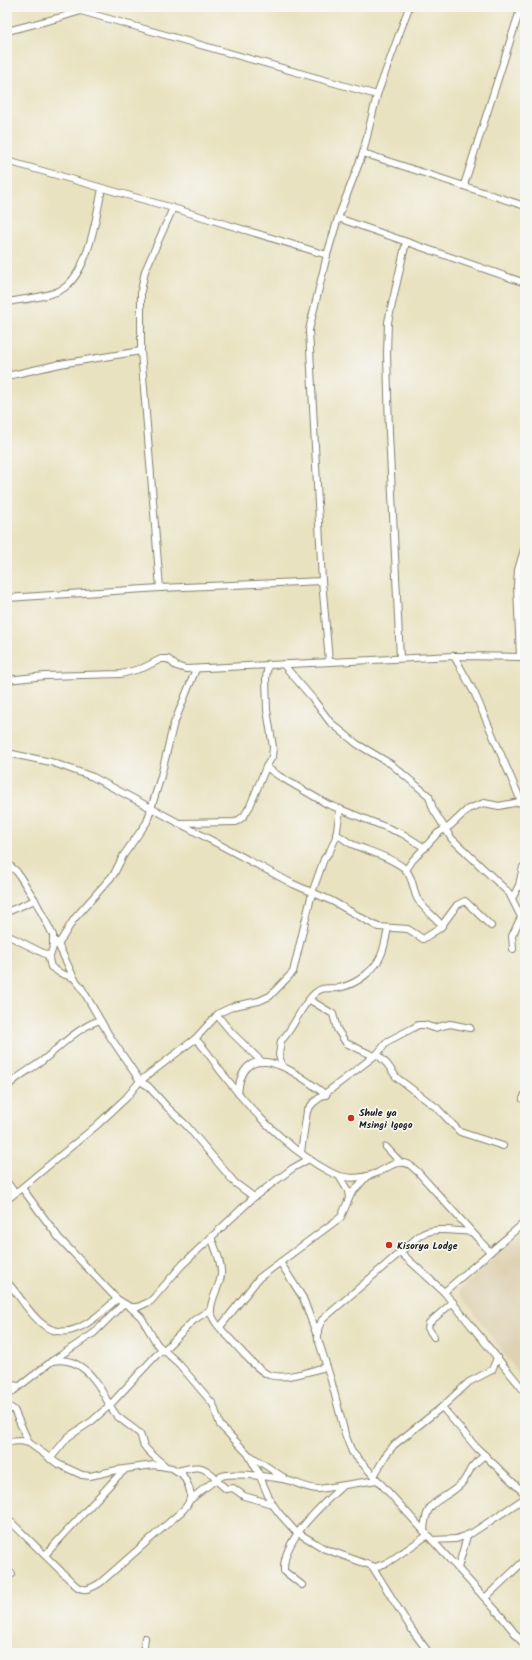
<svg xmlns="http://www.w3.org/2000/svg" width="532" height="1660" font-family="Kalam,sans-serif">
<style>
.built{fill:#dfd2b4}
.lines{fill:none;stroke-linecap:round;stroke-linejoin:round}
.street-casing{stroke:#827f6e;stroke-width:8}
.street{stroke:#fff;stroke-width:6}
.poi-dot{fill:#c8321e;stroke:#f6f6f2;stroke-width:1.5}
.labels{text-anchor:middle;stroke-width:3.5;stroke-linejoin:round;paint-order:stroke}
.poi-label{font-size:10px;font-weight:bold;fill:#1c1c1c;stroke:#f6f6f2;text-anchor:start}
</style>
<rect width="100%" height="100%" fill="#f6f6f2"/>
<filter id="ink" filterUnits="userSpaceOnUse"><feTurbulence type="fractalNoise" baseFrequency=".025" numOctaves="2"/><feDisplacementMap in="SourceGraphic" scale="8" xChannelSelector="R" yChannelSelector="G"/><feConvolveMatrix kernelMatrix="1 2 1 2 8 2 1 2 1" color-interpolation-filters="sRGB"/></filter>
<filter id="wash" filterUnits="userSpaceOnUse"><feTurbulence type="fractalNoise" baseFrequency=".012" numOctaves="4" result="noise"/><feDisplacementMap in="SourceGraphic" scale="16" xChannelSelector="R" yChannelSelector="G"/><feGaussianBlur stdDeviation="0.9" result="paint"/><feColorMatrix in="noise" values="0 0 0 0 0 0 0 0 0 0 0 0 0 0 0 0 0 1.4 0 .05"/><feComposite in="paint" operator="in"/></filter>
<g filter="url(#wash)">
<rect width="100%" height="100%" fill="#e9e2c0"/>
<!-- built -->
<path class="built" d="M525,1230v152l-67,-91z"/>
</g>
<g filter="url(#ink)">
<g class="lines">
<defs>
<g id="street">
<path d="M7,31l51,-13 23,-7 296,84"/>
<path d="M363,153l162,53"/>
<path d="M7,161l166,47 154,47"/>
<path d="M464,185l57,-178"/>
<path d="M338,218l187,65"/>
<path d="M7,302c16,-3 44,-5 57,-14 25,-18 32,-71 38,-99"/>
<path d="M7,376l53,-12 81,-13"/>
<path d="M160,588l-19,-237v-60l4,-20 28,-63"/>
<path d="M7,598l153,-10 162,-7"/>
<path d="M454,656l21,38 46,107"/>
<path d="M520,657l-3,-71 1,-16 7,-24"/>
<path d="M400,658l-11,-225 -2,-79 1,-32 18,-80"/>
<path d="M329,661l-7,-80 -13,-251 18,-75 11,-37 25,-65 14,-58 32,-88"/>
<path d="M283,664l30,35 17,23 27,22 34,20 38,32 4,13 18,29 58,55 12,24 -9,19 1,13"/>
<path d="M7,680l38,-4 76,-2 22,-6 18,-9h7l8,7 10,3 268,-13 71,1"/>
<path d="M7,753l44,9 42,15 200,107 39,17 46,26 30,2 15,10 17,-11 17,-23 8,-4 26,25"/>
<path d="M266,767l13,9 48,28 76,30 22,14"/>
<path d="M178,823l58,-1 8,-6 6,-10 16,-39 6,-10 1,-10 -6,-37 -1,-32 2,-14"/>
<path d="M336,834c6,3 12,9 18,11 17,7 36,12 50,23 8,7 9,19 12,28 4,11 19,20 26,30"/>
<path d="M7,863l10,9 18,28 18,35v12l-4,12 2,8 9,6 14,5 7,9 28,48 31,46 -14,17 -30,28 -89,74"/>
<path d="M406,870l6,-9 26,-28 12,-7 18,-17 16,-6 15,3 25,-5"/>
<path d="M513,897l6,-12 4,-18 2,-2"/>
<path d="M7,912l28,-12"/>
<path d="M7,935l42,21"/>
<path d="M57,942l17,36"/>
<path d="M58,945l16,-26 40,-45 9,-18 24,-34 14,-46 12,-50 23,-57"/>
<path d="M310,1000l23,14 4,15 9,14 28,13"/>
<path d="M217,1015l14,17 31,30"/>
<path d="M195,1039l24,-26 15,-7 25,-5 11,-5 23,-24 19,-79 12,-34 6,-8 6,-14 4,-28"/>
<path d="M377,1054l10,10 10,14 40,30 23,24 43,14"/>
<path d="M282,1066l-3,-11 2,-14c14,-14 19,-35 34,-48 8,-7 14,-4 23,-5 18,-3 38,-18 44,-35 3,-8 4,-17 6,-24"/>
<path d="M7,1087c10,-11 23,-17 35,-26 19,-15 35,-33 58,-41"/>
<path d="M238,1093c1,-5 1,-11 3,-15 14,-39 67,3 85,17"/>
<path d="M523,1099l2,-5"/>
<path d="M386,1147l14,15"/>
<path d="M301,1152l6,-41 6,-8 64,-49 11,-13 25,-13 5,-3h7l9,3 16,-4 20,4"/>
<path d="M339,1176l9,15 1,7"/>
<path d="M7,1182l8,11"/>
<path d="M22,1188l37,50 58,61 13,8h8l13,-6 31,-36 72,-68 39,-29 16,-9"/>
<path d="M254,1197l-19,-14 -48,-57 -19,-18 -20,-22 -8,-5 55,-42c10,8 16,19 24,30 6,8 13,16 19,24 24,29 58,61 92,79 15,8 31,7 47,1 9,-4 19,-14 31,-9 3,1 6,5 9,7l73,81"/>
<path d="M471,1232c-16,-1 -38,-6 -52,4l-97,84 -4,9v10l13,41 14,54 7,18 150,165 23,29"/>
<path d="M211,1237c4,11 11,25 10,38 -1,12 -12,26 -10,38 3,11 15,21 22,29 9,10 24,28 36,33 18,5 40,-4 57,-8"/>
<path d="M400,1252l44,40 81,100"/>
<path d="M280,1262l23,36 13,35"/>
<path d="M7,1282c12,12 20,29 33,40 27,25 57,-5 77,-23"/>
<path d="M444,1292l81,-70"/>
<path d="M130,1307l11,10 16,27 22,20 34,40 7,21 28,29 10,18 12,28 8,12 17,19 30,18 50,18 12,-4 41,-28"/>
<path d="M220,1327l39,-49 82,-61 10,-23 16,-18"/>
<path d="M434,1337l-6,-9 1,-5 24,-21"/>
<path d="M163,1351l31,-31 17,-11"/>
<path d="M52,1361c25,-5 41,13 52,34 4,7 8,15 13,21 7,6 15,11 22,17 4,4 2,10 6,14 5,7 14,13 20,19"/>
<path d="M7,1384l11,2"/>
<path d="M7,1396l45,-35 42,-28 29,-29"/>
<path d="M7,1405l7,5 15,33"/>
<path d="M442,1407l34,40 49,47"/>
<path d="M7,1442l14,-1 8,2 29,21 24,11 8,1 27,-6 37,-5 18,3 10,6c9,14 13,25 0,37l-82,72c-10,6 -17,10 -26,1l-67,-66"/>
<path d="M251,1456l32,21"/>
<path d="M50,1459l18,-22 24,-16 18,-16 52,-56"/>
<path d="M177,1471c19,-5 25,-7 40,8"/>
<path d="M374,1476l12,-21 8,-10 48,-38 27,-25 23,-12 5,-12"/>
<path d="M216,1480l10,9 7,-1 11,8 28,8"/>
<path d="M190,1500c10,-8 21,-18 32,-24 11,-4 56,1 68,5 10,3 18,8 29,8l58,-9"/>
<path d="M424,1531c2,-34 16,-27 37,-47 4,-4 7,-10 10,-16 4,-5 9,-9 14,-13"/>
<path d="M432,1540l24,-1 16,-6 53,-35"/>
<path d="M45,1555l73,-79 8,-7"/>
<path d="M372,1566l40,64 17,23"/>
<path d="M458,1568l9,-32"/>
<path d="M7,1576l5,-2"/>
<path d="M302,1585l-18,-14c-2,-31 37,-65 58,-85"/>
<path d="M485,1598l40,-38"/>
<path d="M143,1653l2,-15"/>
</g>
</defs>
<!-- street casing -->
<use href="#street" class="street-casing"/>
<!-- street -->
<use href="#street" class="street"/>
</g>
</g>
<!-- markers -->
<g class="poi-dot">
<circle cx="351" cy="1118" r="4"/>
<circle cx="389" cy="1245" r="4"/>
</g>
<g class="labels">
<!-- poi labels -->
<g class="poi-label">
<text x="359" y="1116">Shule ya<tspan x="359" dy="12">Msingi Igogo</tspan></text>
<text x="397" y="1249">Kisorya Lodge</text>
</g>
</g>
<!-- margin -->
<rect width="532" height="1660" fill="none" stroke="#f6f6f2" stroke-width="24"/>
</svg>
